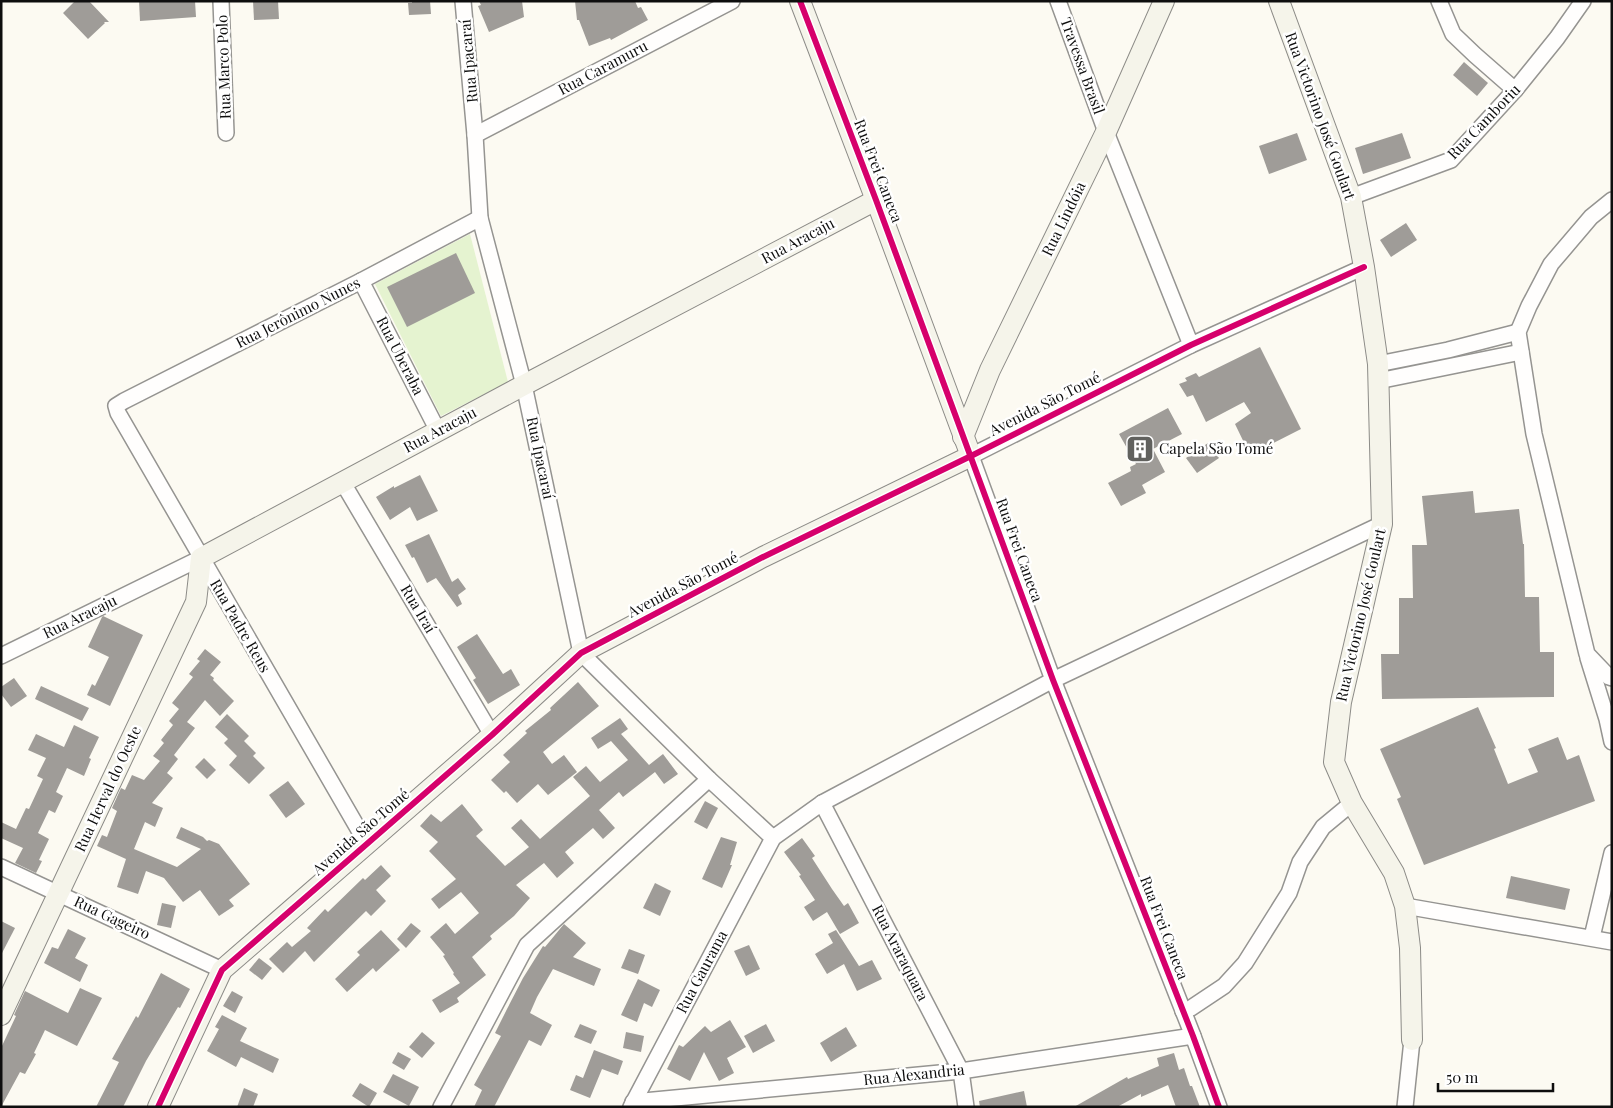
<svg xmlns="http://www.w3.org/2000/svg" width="1613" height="1108" font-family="'Playfair Display',serif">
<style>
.green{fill:#e5f3d0}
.building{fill:#9f9c98}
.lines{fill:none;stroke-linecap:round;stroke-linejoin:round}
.street-casing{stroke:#959491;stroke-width:18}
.secondary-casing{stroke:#8c8b87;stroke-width:22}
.street{stroke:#fffefd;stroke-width:15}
.secondary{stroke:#f5f4ea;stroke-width:20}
.cycleway-casing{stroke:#fff;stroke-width:9}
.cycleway{stroke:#d6006c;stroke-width:6}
.labels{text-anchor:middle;stroke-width:5;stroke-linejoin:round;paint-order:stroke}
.street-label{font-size:15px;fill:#0e0e0e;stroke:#fff}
.poi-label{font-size:15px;fill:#0e0e0e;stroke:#fff;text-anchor:start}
</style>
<rect width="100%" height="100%" fill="#fcfaf2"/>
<!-- green -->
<path class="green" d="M470,234l38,148 -67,34 -66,-132z"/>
<!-- building -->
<g class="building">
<path d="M75,1h14l20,21h-5l1,1 -17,16 -25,-26z"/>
<path d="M139,1h56l1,16 -56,4z"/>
<path d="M253,1h25l1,18 -25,1z"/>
<path d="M412,1h18l1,13 -22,1 -1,-12h4z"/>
<path d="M479,1h43l2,16 -35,15 -11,-26 3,-1z"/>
<path d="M575,1h60l3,7 3,-1 7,13 -37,20 -1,-2 -21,8 -10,-26h-2z"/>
<path d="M1464,62l24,21 -11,13 -24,-21z"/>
<path d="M1297,133l10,27 -38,14 -10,-28z"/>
<path d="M1402,133l9,25 -48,16 -8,-26z"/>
<path d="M1406,223l11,17 -26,17 -11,-17z"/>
<path d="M456,253l19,40 -68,34 -20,-40z"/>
<path d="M1260,347l41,82 -51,26 -15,-31 16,-11 -7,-11 -38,20 -13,-27 -6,2 -8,-13 8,-3 -2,-3 11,-5 3,4z"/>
<path d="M1168,408l14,26 -29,15 12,23 -23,13 4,8 -25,13 -13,-23 23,-12 -1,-4 6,-3 -17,-30z"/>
<path d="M1208,443l11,15 -22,15 -11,-15z"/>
<path d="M420,475l18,36 -21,10 -7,-14 -20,13 -14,-23 18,-11v2z"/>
<path d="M1473,491l2,22 44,-4 4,35h1l1,53h14l1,55h14v45l-172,2 -1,-45h18v-56h14l-1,-53h15l-5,-49z"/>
<path d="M429,534l23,48 6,-4 8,11 -8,6 4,9 -5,3 -21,-29 -9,5 -13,-26 -2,1 -7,-13z"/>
<path d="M103,616l40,19 -33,71 -23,-11 5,-11 3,2 14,-29 -21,-10 14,-30z"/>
<path d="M477,634l26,40 8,-5 9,16 -32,19 -15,-24 3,-2 -19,-31z"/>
<path d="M205,649l16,13 -11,13 4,3 -1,2 21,21 -14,15 -15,-16 -18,22 8,6 -21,27 4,4 -11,14 6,5 -21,25 11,5 -8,19 -10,-5 -11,27 43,18 24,-18 -25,-11 5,-11 22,10 4,4 2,-1 10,4 31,40 -21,16 5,6 -15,10 -19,-26 -17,12 -19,-24 -18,-7 -8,23 -21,-7 9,-28 -29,-13 5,-11 5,2 10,-26 -5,-3 9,-20 4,2 7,-15 12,5 16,-19 -7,-5 11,-13 -3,-3 12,-15 -4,-4 10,-12 -7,-6 21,-26 -4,-3 11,-13 -3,-2z"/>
<path d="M14,678l13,18 -16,11 -10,-13v-7z"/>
<path d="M578,682l21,24 -56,46 9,12 12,-9 13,17 -29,23 -10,-11 -21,19 -11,-12 -2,2 -13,-13 19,-18 -7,-7 24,-22 -2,-2 26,-21 -1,-2z"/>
<path d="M41,686l48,22 -7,13 -47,-22z"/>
<path d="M1478,707l18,41 -2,1 14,35 30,-12 -10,-23 30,-12 9,23 12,-5 16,46 -171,64 -27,-66 4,-2 -21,-48z"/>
<path d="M227,714l22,22 -5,5 12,12 -3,3 12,12 -16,16 -20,-19 8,-9 -13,-13 4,-4 -13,-12z"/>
<path d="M620,718l8,11 -7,5 28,31 14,-11 15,20 -14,10 -9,-12 -32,25 -4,-5 -20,18 16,18 -12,11 -10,-11 -28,24 9,11 -17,15 -13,-15 -28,22 14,13 -16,18 -24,20 2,3 -20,18 14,18 -29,23 2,4 -19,11 -8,-13 28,-17 -7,-9 1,-1 -11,-17 2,-1 -15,-18 16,-14 9,11 24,-21 -18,-21 -22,17 -8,-10 25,-20 -27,-28 9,-9 -18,-16 11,-12 10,8 21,-18 21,26 -7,6 29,30 24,-19 -18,-19 10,-9 19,20 50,-43 -17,-19 13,-11 14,16 28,-22 -17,-19 -13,8 -7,-11z"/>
<path d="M74,725l25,12 -10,21 2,1 -7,17 -17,-8 -11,24 7,4 -8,17 -6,-3 -11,23 11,6 -10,21 3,1 -6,12 -21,-10 8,-15 -22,-10v-16l15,7 10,-21 3,1 14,-30 -6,-3 9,-18 -18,-8 8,-16 28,13z"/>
<path d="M204,758l12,12 -9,9 -12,-12z"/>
<path d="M288,781l17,23 -19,14 -17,-23z"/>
<path d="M705,801l13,7 -11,21 -13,-7z"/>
<path d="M721,837l16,5 -7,23h2l-10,23 -20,-9z"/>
<path d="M802,838l13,18 -3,2 20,31 12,17 4,-3 11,20 -19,11 -13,-22 -14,9 -9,-14 11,-7 -16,-24 2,-1 -17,-23z"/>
<path d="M381,865l10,11 -15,14 10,11 -15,15 -5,-5 -52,51 -9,-11 -22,22 -14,-14 18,-17 5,5 19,-16 -4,-3 18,-19 3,3 35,-34 2,2z"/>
<path d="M1511,876l59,13 -5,21 -59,-12z"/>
<path d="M655,883l16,8 -11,25 -17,-8z"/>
<path d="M162,903l14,3 -5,22 -14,-3z"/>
<path d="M1,921l14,7 -14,27z"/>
<path d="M411,923l10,8 -15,17 -9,-9z"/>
<path d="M564,924l22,19 -13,14 28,12 -7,17 -41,-17 -16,28 -7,16 22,12 -11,21 -12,-6 -35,67h-20l8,-17 -8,-5 27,-49 -6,-3 12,-24 16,-31 20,-32 2,1z"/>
<path d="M68,929l18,9 -11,20 13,7 -8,17 -36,-19 8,-16 6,2z"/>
<path d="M381,930l19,20 -24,22 -3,-4 -26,24 -12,-13 25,-24 -3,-3z"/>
<path d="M836,930l23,36 13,-6 10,19 -25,12 -13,-27 -17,10 -12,-20 18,-11 -5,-9z"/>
<path d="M749,945l11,24 -14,7 -12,-25z"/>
<path d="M629,949l16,6 -7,19 -17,-6z"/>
<path d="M259,958l13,10 -10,12 -13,-10z"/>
<path d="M161,973l29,16 -10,19 -2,-1 -32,54 -23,46h-27l23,-45 -7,-3 24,-43 2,2z"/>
<path d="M638,979l22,11 -8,17 -8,-4 -7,19 -16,-7z"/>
<path d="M80,988l22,10 -25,48 -32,-16 -11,23 2,1 -11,20 -5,-2 -19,35v-59l15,-32 -2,-1 11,-24 43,22z"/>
<path d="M232,991l11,6 -8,16 -12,-7z"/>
<path d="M222,1015l25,13 -7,13 39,18 -6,14 -32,-16 -5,10 -29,-16 12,-22 -4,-2z"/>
<path d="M730,1020l16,27 -19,11 7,15 -15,8 -15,-29 -14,29 -23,-12 12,-24 4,2 22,-21 6,6z"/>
<path d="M580,1024l17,7 -6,13 -17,-7z"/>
<path d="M766,1024l9,17 -22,12 -9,-17z"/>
<path d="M846,1027l11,19 -26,16 -11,-19z"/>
<path d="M422,1032l13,11 -13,15 -13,-11z"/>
<path d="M626,1032l18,4 -3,16 -18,-4z"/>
<path d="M594,1050l29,11 -5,14 -16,-6 -12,29 -20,-8 6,-15 7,3z"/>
<path d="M398,1052l13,7 -7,11 -12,-7z"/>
<path d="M1174,1053l5,17 5,-2 6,18h2l8,21h-24l-8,-22 -27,12v-3l-24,13h-43l53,-30 1,2 31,-13 -2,-8z"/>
<path d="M393,1074l26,13 -10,19 -26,-14z"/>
<path d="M360,1083l17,10 -8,14 -17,-11z"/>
<path d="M244,1088l14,6 -5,13h-16z"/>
<path d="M1024,1091l3,16h-47l-1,-6z"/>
</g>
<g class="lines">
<defs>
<g id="street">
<path d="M221,1l5,132"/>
<path d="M463,1l12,134 5,83 44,167 57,268 128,126 64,59"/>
<path d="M1058,1l48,131 85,213"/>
<path d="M1439,1l14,33 22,21 40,35"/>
<path d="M475,135l257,-134"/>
<path d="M1351,197l100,-37 64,-70 42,-52 26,-37"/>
<path d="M1612,200l-21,17 -40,47 -22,42 -11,26 16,102 53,220 22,23 3,1"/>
<path d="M361,281l77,150"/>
<path d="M1378,364l70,-14 70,-18"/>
<path d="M1378,381l143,-29"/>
<path d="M343,483l149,252"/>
<path d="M1,656l200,-98"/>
<path d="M1588,658l19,61 5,23"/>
<path d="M822,803l139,268 5,36"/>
<path d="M367,844l-249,-431 -2,-7 8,-5 237,-120 119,-63"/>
<path d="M1,867l221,103"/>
<path d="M1405,906l207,36"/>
<path d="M1592,937l20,-84"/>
<path d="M1183,1011l8,-3 33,-22 21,-23 44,-70 11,-31 23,-35 29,-24"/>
<path d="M633,1102l328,-31 232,-35"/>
<path d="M441,1107l86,-162 182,-166"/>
<path d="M631,1107l142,-269 49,-35 231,-123 329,-156"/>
<path d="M1219,1107l-26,-71 -140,-356 -82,-224 220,-111 173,-78"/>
<path d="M1405,1107l7,-67"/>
</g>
<g id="secondary">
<path d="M1279,1l72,196 13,70 14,97 4,160 -41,178 -7,60 18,41 42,70 11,33 5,42 2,92"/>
<path d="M963,437l27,-67 116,-238 58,-131"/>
<path d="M1,1015l195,-413 5,-44 323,-173 352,-185"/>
<path d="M158,1107l64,-137 270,-235 89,-82 182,-96 208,-101 -95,-256 -76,-199"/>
</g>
</defs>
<!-- street casing -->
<use href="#street" class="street-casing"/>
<!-- secondary casing -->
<use href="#secondary" class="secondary-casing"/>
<!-- street -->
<use href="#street" class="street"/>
<!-- secondary -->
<use href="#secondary" class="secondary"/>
<defs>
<g id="cycleway">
<path d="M800,1l76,199 177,480 140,356 26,71"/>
<path d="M158,1107l64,-137 270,-235 89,-82 182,-96 208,-101 220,-111 173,-78"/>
</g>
</defs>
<!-- cycleway casing -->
<use href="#cycleway" class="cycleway-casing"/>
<!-- cycleway -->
<use href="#cycleway" class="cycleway"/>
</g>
<!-- icons -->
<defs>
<symbol id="building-square" viewBox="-11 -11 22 22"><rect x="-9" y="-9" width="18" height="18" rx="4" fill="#61615e" stroke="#fff"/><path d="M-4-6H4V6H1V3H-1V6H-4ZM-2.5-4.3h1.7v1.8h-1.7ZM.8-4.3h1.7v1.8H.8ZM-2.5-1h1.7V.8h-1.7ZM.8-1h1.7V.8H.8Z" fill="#fff"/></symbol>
</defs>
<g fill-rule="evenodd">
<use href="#building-square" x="1124" y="433" width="32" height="32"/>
</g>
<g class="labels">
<!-- street labels -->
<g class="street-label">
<text transform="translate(469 61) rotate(-95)" y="5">Rua Ipacaraí</text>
<text transform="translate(1082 66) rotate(70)" y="5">Travessa Brasil</text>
<text transform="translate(224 67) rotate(-92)" y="5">Rua Marco Polo</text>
<text transform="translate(603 68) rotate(-28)" y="5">Rua Caramuru</text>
<text transform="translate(1320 116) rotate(70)" y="5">Rua Victorino José Goulart</text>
<text transform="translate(1484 122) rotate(-46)" y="5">Rua Camboriu</text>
<text transform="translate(878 171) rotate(69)" y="5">Rua Frei Caneca</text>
<text transform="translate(1064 219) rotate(-64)" y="5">Rua Lindóia</text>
<text transform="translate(798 241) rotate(-28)" y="5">Rua Aracaju</text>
<text transform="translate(298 313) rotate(-27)" y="5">Rua Jerônimo Nunes</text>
<text transform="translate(400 356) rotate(63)" y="5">Rua Uberaba</text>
<text transform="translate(1045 404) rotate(-27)" y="5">Avenida São Tomé</text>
<text transform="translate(440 430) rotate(-28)" y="5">Rua Aracaju</text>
<text transform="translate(540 458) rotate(78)" y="5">Rua Ipacaraí</text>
<text transform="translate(1019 550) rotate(70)" y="5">Rua Frei Caneca</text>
<text transform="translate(683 585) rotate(-28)" y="5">Avenida São Tomé</text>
<text transform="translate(418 609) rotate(59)" y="5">Rua Iraí</text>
<text transform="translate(1361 615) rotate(-77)" y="5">Rua Victorino José Goulart</text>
<text transform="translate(80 617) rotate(-26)" y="5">Rua Aracaju</text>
<text transform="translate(240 626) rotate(60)" y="5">Rua Padre Reus</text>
<text transform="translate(108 789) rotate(-65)" y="5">Rua Herval do Oeste</text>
<text transform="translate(361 832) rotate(-41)" y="5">Avenida São Tomé</text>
<text transform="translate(112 918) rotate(25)" y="5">Rua Gageiro</text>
<text transform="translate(1164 928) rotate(69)" y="5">Rua Frei Caneca</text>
<text transform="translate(900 953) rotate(63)" y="5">Rua Araraquara</text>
<text transform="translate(702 972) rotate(-62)" y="5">Rua Gaurama</text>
<text transform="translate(914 1075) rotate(-6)" y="5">Rua Alexandria</text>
</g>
<!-- poi labels -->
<g class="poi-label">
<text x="1159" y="454">Capela São Tomé</text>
</g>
</g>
<!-- border -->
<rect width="1613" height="1108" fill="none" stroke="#0e0e0e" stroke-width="5"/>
<!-- scale -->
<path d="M1438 1083v8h115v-8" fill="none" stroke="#0e0e0e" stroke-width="2.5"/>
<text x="1446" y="1083" font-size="15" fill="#0e0e0e" stroke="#ffffff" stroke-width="4" paint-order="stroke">50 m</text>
</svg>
